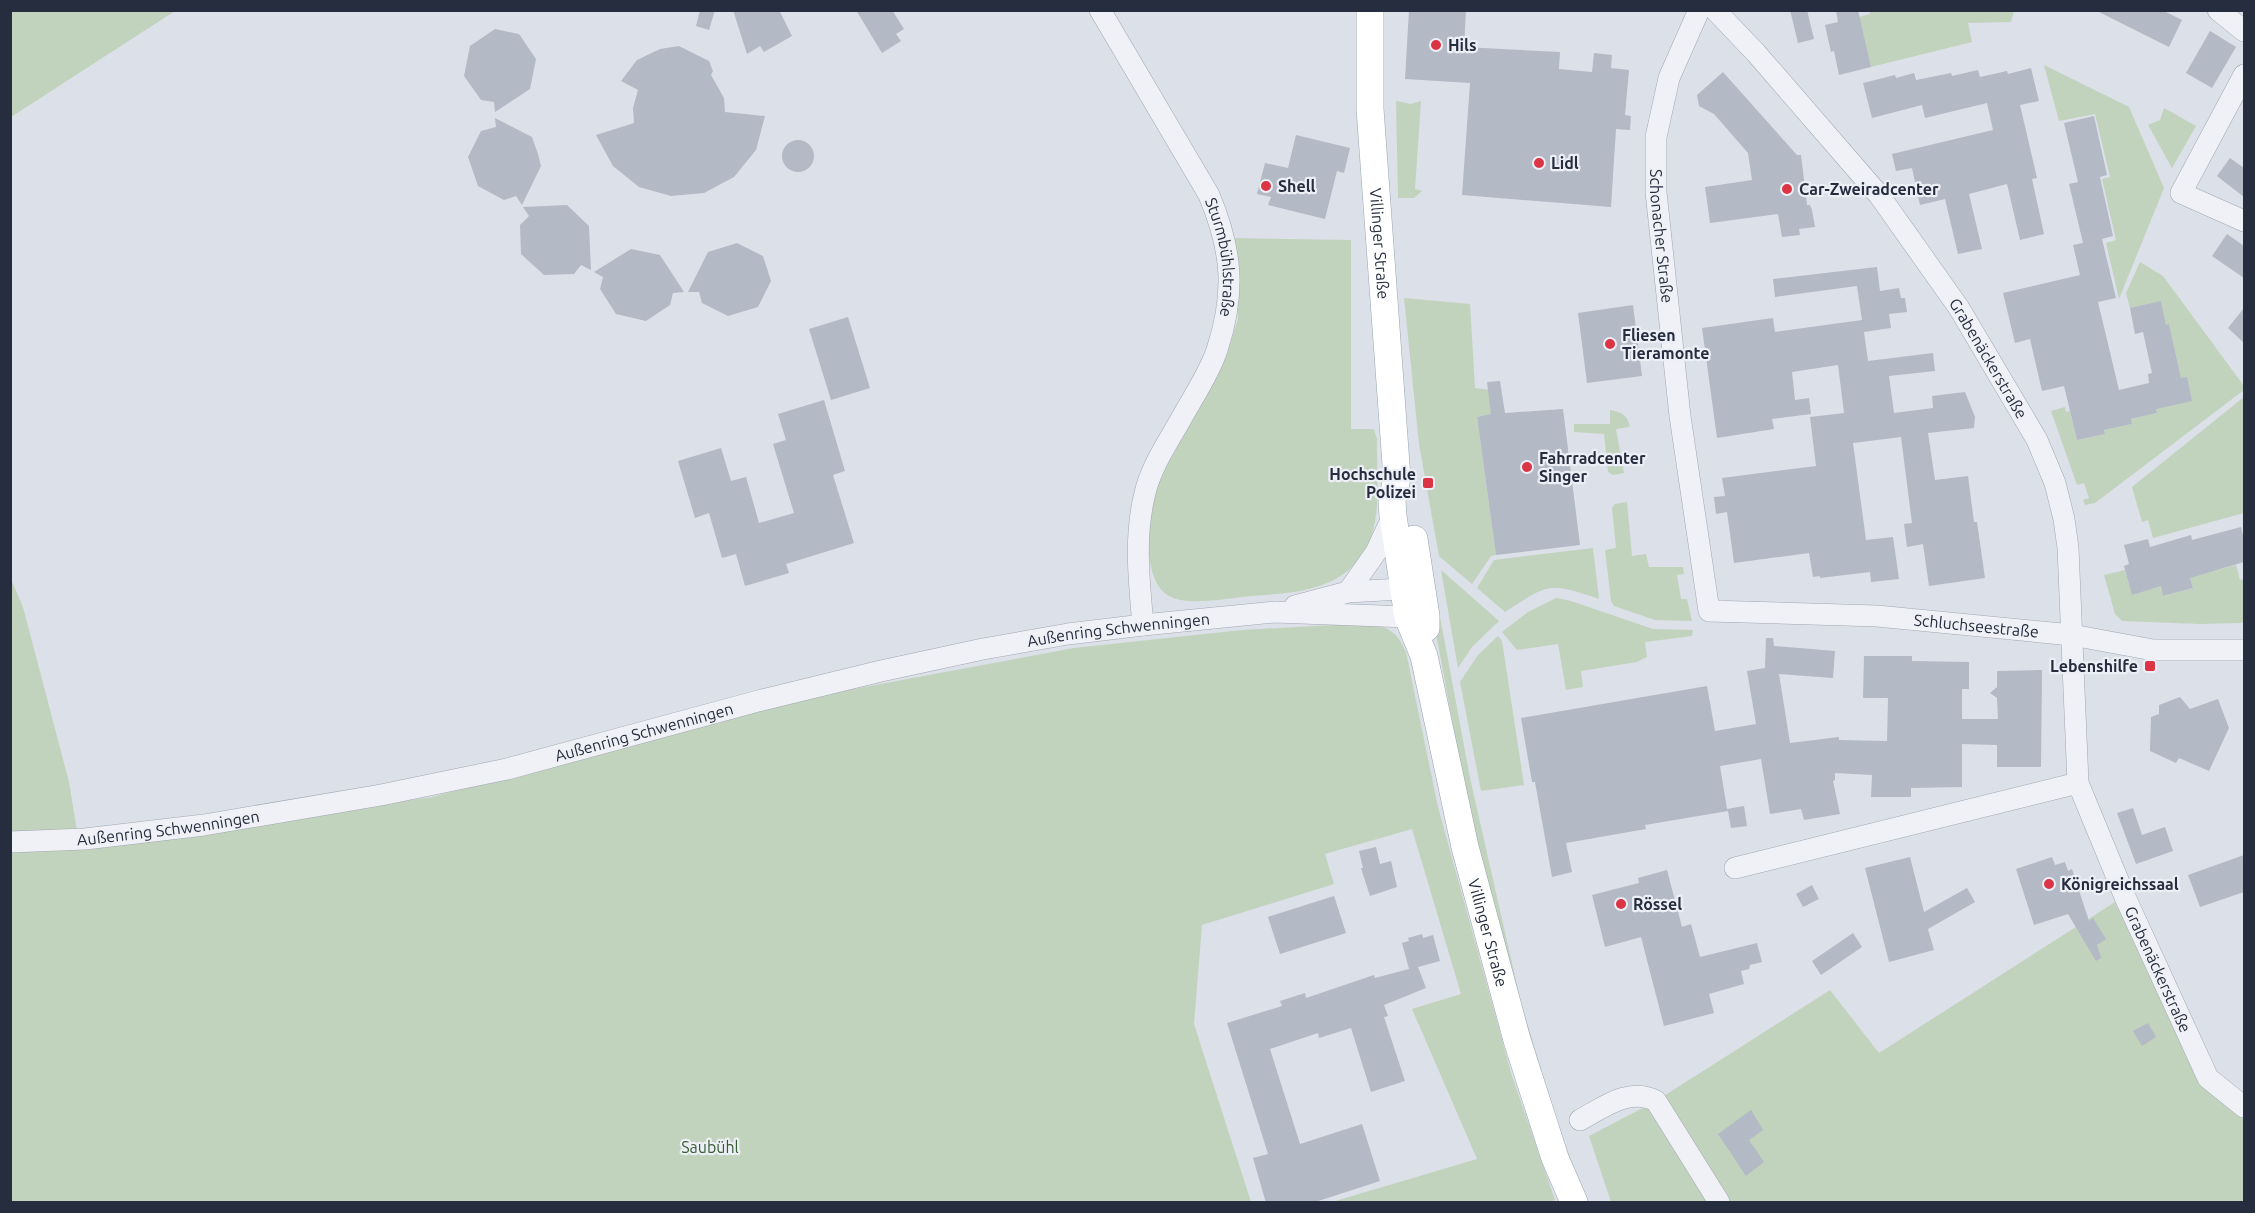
<svg xmlns="http://www.w3.org/2000/svg" width="2255" height="1213" font-family="Ubuntu,sans-serif">
<style>
.green{fill:#c1d3bd}
.building{fill:#b3b9c5}
.lines{fill:none;stroke-linecap:round;stroke-linejoin:round}
.minor-casing{stroke:#a1a7b2;stroke-width:22}
.major-casing{stroke:#9aa4b5;stroke-width:28}
.minor{stroke:#eff1f6;stroke-width:21}
.major{stroke:#fff;stroke-width:27}
.poi-dot{fill:#da3445;stroke:#eceff5;stroke-width:2}
.labels{text-anchor:middle;stroke-width:4.5;stroke-linejoin:round;paint-order:stroke}
.poi-label{font-size:16px;font-weight:bold;fill:#252d3f;stroke:#eceff5;text-anchor:start}
.street-label{font-size:16px;fill:#252d3f;stroke:#eceff5}
.park-label{font-size:16px;fill:#375c31;stroke:#eceff5}
</style>
<rect width="100%" height="100%" fill="#dce0e8"/>
<!-- green -->
<g class="green">
<path d="M11,10h164v1l-164,106z"/>
<path d="M1870,10l144,1 -3,11 -43,1 4,19 -101,25 -12,-50 11,-3z"/>
<path d="M2044,65l85,42 35,81 -45,111 -13,-56 10,-3 -14,-61 8,-2 -15,-63 -36,7z"/>
<path d="M1396,101l15,3 10,-3 -6,88 7,2 -8,7h-16z"/>
<path d="M2164,108l32,18 -24,42 -24,-43 12,-5z"/>
<path d="M1231,238l120,2v189h23l3,10c-1,39 8,91 -20,123 -27,30 -68,31 -105,34 -22,2 -62,10 -81,1 -30,-13 -24,-79 -16,-105 4,-14 13,-28 20,-41 15,-31 30,-62 46,-94l8,-10 9,-28z"/>
<path d="M2140,262l23,14 81,110v4l-149,113 -10,2 -2,-5 6,-2 -5,-15 -7,2 -26,-74 14,-4 1,5 4,-1 7,29 28,-6 -1,-4 28,-6 -1,-5 26,-6 -1,-4 25,-31 -12,-53h-3l-5,-23 -31,6 -4,-15z"/>
<path d="M1404,298l66,6 5,84 24,3 -8,23 -14,3 19,138 -5,1 -19,28 -33,-28 -20,-112z"/>
<path d="M2244,397v116l-91,25 -5,-18 -6,2 -10,-35z"/>
<path d="M1610,410c11,2 18,5 20,17l-14,2 8,44 -11,2 -5,-3 -4,-38 -30,-2v-8h36z"/>
<path d="M1627,502l5,54 14,-2 3,13h34l1,7 -7,1 4,24h6l5,22 -37,-1 -41,-14 -3,-5 -6,-51 11,-2 -4,-40 3,-4z"/>
<path d="M1593,548l6,51c-51,-17 -49,-16 -94,13l-28,-24 17,-28z"/>
<path d="M2236,565l4,15 4,-1v43l-5,1 -39,1 -78,-3 -7,-7 -11,-39 21,-5 7,24 29,-8 3,10 29,-8 -5,-16 26,-1z"/>
<path d="M1424,568h7l39,210 51,225 36,118 29,81h-3l-68,-198 -52,-225z"/>
<path d="M1441,570l58,51 -27,26 -14,21z"/>
<path d="M10,577l13,30 46,175 11,67 352,-52 373,-99 269,-50 168,-18 129,-7c21,6 26,10 35,29l32,155 74,269 43,124 -7,2h-216l145,-43 -65,-150 49,-15 -49,-165 -87,25 9,30 -132,41 -8,99 57,178h-1240z"/>
<path d="M1556,598l15,3 82,28 40,1 -1,6 -47,6 2,15 -10,5 -56,9 2,16 -17,3 -8,-46 -41,6 -15,-18 26,-20z"/>
<path d="M1498,636l4,5 22,144 -43,6 -21,-109 18,-27z"/>
<path d="M2115,902l87,182 42,33v85h-633l-22,-66 67,-35 174,-111 49,63z"/>
</g>
<!-- building -->
<g class="building">
<path d="M700,10h15l-6,20 -13,-4z"/>
<path d="M733,10h46l13,26 -28,16 -4,-6 -13,8z"/>
<path d="M856,10h36l12,19 -8,5 5,7 -19,12z"/>
<path d="M1409,10h57l-2,37 96,5 -1,17 33,3 2,-19 18,2 -1,13 18,2 -4,45 6,1 -1,14 -14,-1 -5,78 -149,-12 8,-112 -65,-4z"/>
<path d="M1790,10h17l7,29 -16,4z"/>
<path d="M1836,10h22l13,57 -32,8 -5,-24 -3,1 -6,-27 13,-3z"/>
<path d="M2095,10h67l20,10 -13,27z"/>
<path d="M495,29l24,5 17,25 -6,30 -35,23 -1,-10 -13,-2 -17,-24 6,-30z"/>
<path d="M2210,31l26,16 -24,41 -26,-15z"/>
<path d="M679,46l30,15 4,10 -2,4 13,23 1,14 40,4 -9,34 -22,27 -30,16 -33,3 -32,-9 -26,-21 -17,-31 38,-12 -1,-15 5,-18 -17,-9 16,-21 23,-11z"/>
<path d="M2031,68l8,33 -19,4 17,73 -5,1 12,55 -24,6 -13,-56 -38,10 13,55 -24,5 -13,-55 -25,6 -8,-37 -16,3 -4,-17 101,-24 -6,-27 -62,15 -3,-13 -50,13 -9,-35 32,-8 1,3 18,-5 2,7 35,-7 1,3 26,-6 2,7 27,-6 1,3z"/>
<path d="M1723,72l74,83h4l6,50h3l2,5 3,17 -16,2 1,6 -18,2 -4,-23 -68,9 -5,-36 47,-7 -4,-27 -34,-39 -15,-8 -2,-11z"/>
<path d="M2094,116l13,59 -7,2 13,59 -11,3 14,59 -18,4 21,88 30,-7 -1,-9 4,-1 -9,-41 -8,2 -5,-26 31,-7 5,24 3,-1 12,54 6,-1 5,24 -36,8 1,4 -26,6 1,5 -28,6 1,4 -28,6 -13,-54 -22,5 -12,-52 -15,4 -12,-50 77,-18 -7,-30 10,-2 -14,-59 9,-2 -14,-59z"/>
<path d="M495,118l37,19 6,17 3,12 -19,39 -6,-9 -12,4 -26,-14 -10,-29 13,-26 15,-4z"/>
<path d="M1296,135l54,13 -6,25 -7,-2 -12,48 -57,-14 3,-8 -14,-3 8,-31 23,5z"/>
<circle cx="798" cy="156" r="16"/>
<path d="M2230,158l14,10v29l-27,-21z"/>
<path d="M567,205l22,21 2,44 -10,-5 -7,9 -30,1 -23,-21 -1,-29 9,-9 -6,-9z"/>
<path d="M2227,234l17,12v32l-32,-22z"/>
<path d="M737,243l26,13 8,25 -13,26 -30,9 -26,-13 -3,-11h-11l20,-40z"/>
<path d="M631,249l29,6 24,37 -11,1 -3,12 -24,16 -30,-7 -16,-25 3,-12 -9,-5z"/>
<path d="M1877,267l3,24 19,-3 2,10h4l2,14 -18,2 2,14 -27,4 4,29 65,-8 2,18 -46,5 5,37 39,-5 -1,-12 33,-4 10,25 -1,11 -46,5 7,47 33,-4 6,46h3l8,56 -56,8 -6,-42 -16,3 -3,-23 8,-1 -11,-86 -48,6 13,97 27,-3 6,42 -28,3 -1,-10 -50,6v-2l-7,1 -4,-24 -75,10 -7,-51 -11,2 -2,-17 11,-1 -3,-18 94,-12 -6,-49 34,-4 -6,-48 -46,7 3,28 14,-2 2,16 -39,5 2,10 -57,9 -15,-110 71,-10 2,14 87,-12 -5,-34 -82,11 -2,-18z"/>
<path d="M1633,305l9,71 -55,7 -9,-70z"/>
<path d="M2244,308v35l-16,-15z"/>
<path d="M848,317l22,71 -39,12 -22,-71z"/>
<path d="M1500,381l5,32 58,-4 17,136 -84,10 -19,-138 14,-3 -4,-32z"/>
<path d="M824,400l21,71 -12,4 21,68 -68,21 3,9 -44,13 -9,-32 -14,4 -13,-45 -14,5 -17,-57 43,-13 10,33 15,-4 13,46 35,-10 -21,-69 13,-4 -8,-26z"/>
<path d="M2241,527l3,13v22l-54,16 3,10 -30,8 -2,-10 -29,9 -8,-29 5,-2 -5,-19 24,-6 2,8 41,-12 1,5z"/>
<path d="M1766,638h7l1,8 61,5 -2,27 -54,-4 11,69 49,-6v3l48,1 1,-43h-25l1,-42h48v5l57,1v27h-7v30h36l-1,-21 -7,-5 7,-6v-16l45,-1 -1,97h-44v-22l-35,-1v43l-51,1v9h-40l1,-22 -37,-2v7l-2,1 7,33 -36,6 -3,-11 -31,5 -9,-55 -41,7 7,43 17,-3 3,20 -16,2 -3,-17 -83,14 1,4 -80,14 6,29 -20,5 -17,-95h-3l-11,-64 186,-32 8,45 41,-7 -9,-53 18,-3z"/>
<path d="M2180,697l10,12 28,-10 11,29 -20,43 -30,-13 -3,5 -26,-12 1,-34 8,-3v-9z"/>
<path d="M2133,808l9,27 23,-8 8,24 -37,13 -19,-51z"/>
<path d="M1376,847l4,17 11,-3 6,26 -27,9 -9,-28h2l-4,-17z"/>
<path d="M2244,855v37l-44,15 -12,-32z"/>
<path d="M1910,857l14,55 43,-24 8,14 -47,27 6,21 -45,12 -24,-94z"/>
<path d="M2052,857l3,8 10,-3 3,9 4,-2 17,52 4,-3 13,21 -9,6 4,13 -5,3 -28,-47 -34,11 -18,-56z"/>
<path d="M1667,870l15,57 9,-3 9,33 57,-14 5,19 -12,3 -1,4 -8,2 3,13 -35,10 5,19 -50,13 -23,-89 -36,10 -13,-52 47,-12 -1,-5z"/>
<path d="M1812,885l7,14 -16,8 -7,-13z"/>
<path d="M1334,896l12,37 -66,21 -12,-37z"/>
<path d="M1853,933l9,14 -41,28 -9,-14z"/>
<path d="M1422,934l1,4 10,-3 7,26 -22,6 8,21 -42,17 4,11 -4,1 21,64 -34,11 -20,-64 -32,10 -1,-5 -48,16 30,95 62,-20 18,57 -68,22h-46l-13,-45 15,-4 -41,-131 55,-17 -2,-5 25,-8 1,5 68,-23 1,3 34,-9 -7,-26 7,-2 -1,-3z"/>
<path d="M2148,1023l8,14 -14,9 -9,-15z"/>
<path d="M1751,1110l12,20 -14,10 15,22 -18,14 -28,-42z"/>
</g>
<g class="lines">
<defs>
<g id="minor">
<path id="s1" d="M1100,10l109,185c23,55 27,97 8,155 -8,24 -24,47 -36,69 -13,23 -30,48 -36,74 -11,43 -6,88 -2,132"/>
<path id="s2" d="M1699,10l-30,68 -13,59v55l24,224 29,195 168,5 195,19 81,15h91"/>
<path id="s3" d="M1715,10l41,43 123,142 80,113 78,132 18,43 9,36 4,29 10,235 47,114 83,181 36,29"/>
<path d="M2218,10l26,21"/>
<path d="M2244,75l-63,118 63,28"/>
<path d="M1348,592l28,-40 17,-36"/>
<path d="M1295,606l53,-14 70,-4"/>
<path id="s4" d="M10,842l75,-3 119,-14 177,-30 126,-26 255,-69 119,-29 102,-22 85,-15 75,-9 132,-13 133,5 15,-1"/>
<path d="M1735,868l343,-85"/>
<path d="M1580,1120c24,-13 49,-33 76,-19l63,101"/>
</g>
<g id="major">
<path id="s5" d="M1370,10v99l27,369 -5,23 1,15 15,101 16,39 41,191 52,193 38,118 19,44"/>
<path d="M1414,539l12,77v12"/>
</g>
</defs>
<!-- minor casing -->
<use href="#minor" class="minor-casing"/>
<!-- major casing -->
<use href="#major" class="major-casing"/>
<!-- minor -->
<use href="#minor" class="minor"/>
<!-- major -->
<use href="#major" class="major"/>
</g>
<!-- markers -->
<g class="poi-dot">
<circle cx="1436" cy="45" r="6"/>
<circle cx="1539" cy="163" r="6"/>
<circle cx="1266" cy="186" r="6"/>
<circle cx="1787" cy="189" r="6"/>
<circle cx="1610" cy="344" r="6"/>
<circle cx="1527" cy="467" r="6"/>
<rect x="1422" y="477" width="12" height="12" rx="3"/>
<rect x="2144" y="660" width="12" height="12" rx="3"/>
<circle cx="2049" cy="884" r="6"/>
<circle cx="1621" cy="904" r="6"/>
</g>
<g class="labels">
<!-- poi labels -->
<g class="poi-label">
<text x="1448" y="51">Hils</text>
<text x="1551" y="169">Lidl</text>
<text x="1278" y="192">Shell</text>
<text x="1799" y="195">Car-Zweiradcenter</text>
<text x="1622" y="341">Fliesen<tspan x="1622" dy="18">Tieramonte</tspan></text>
<text x="1539" y="464">Fahrradcenter<tspan x="1539" dy="18">Singer</tspan></text>
<text x="1416" y="480" text-anchor="end">Hochschule<tspan x="1416" dy="18">Polizei</tspan></text>
<text x="2138" y="672" text-anchor="end">Lebenshilfe</text>
<text x="2061" y="890">Königreichssaal</text>
<text x="1633" y="910">Rössel</text>
</g>
<!-- street labels -->
<g class="street-label">
<text dy="6" stroke="none"><textPath href="#s2" startOffset="234">Schonacher Straße</textPath></text>
<text dy="6" stroke="none"><textPath href="#s5" startOffset="234">Villinger Straße</textPath></text>
<text dy="6" stroke="none"><textPath href="#s1" startOffset="279">Sturmbühlstraße</textPath></text>
<text dy="6" stroke="none"><textPath href="#s3" startOffset="444">Grabenäckerstraße</textPath></text>
<text dy="6" stroke="none"><textPath href="#s2" startOffset="880">Schluchseestraße</textPath></text>
<text dy="6" stroke="none"><textPath href="#s4" startOffset="1131">Außenring Schwenningen</textPath></text>
<text dy="6" stroke="none"><textPath href="#s4" startOffset="645">Außenring Schwenningen</textPath></text>
<text dy="6" stroke="none"><textPath href="#s4" startOffset="159">Außenring Schwenningen</textPath></text>
<text dy="6" stroke="none"><textPath href="#s5" startOffset="936">Villinger Straße</textPath></text>
<text dy="6" stroke="none"><textPath href="#s3" startOffset="1090">Grabenäckerstraße</textPath></text>
</g>
<!-- park labels -->
<g class="park-label">
<text x="710" y="1153">Saubühl</text>
</g>
</g>
<!-- border -->
<rect width="2255" height="1213" fill="none" stroke="#252d3f" stroke-width="24"/>
</svg>
